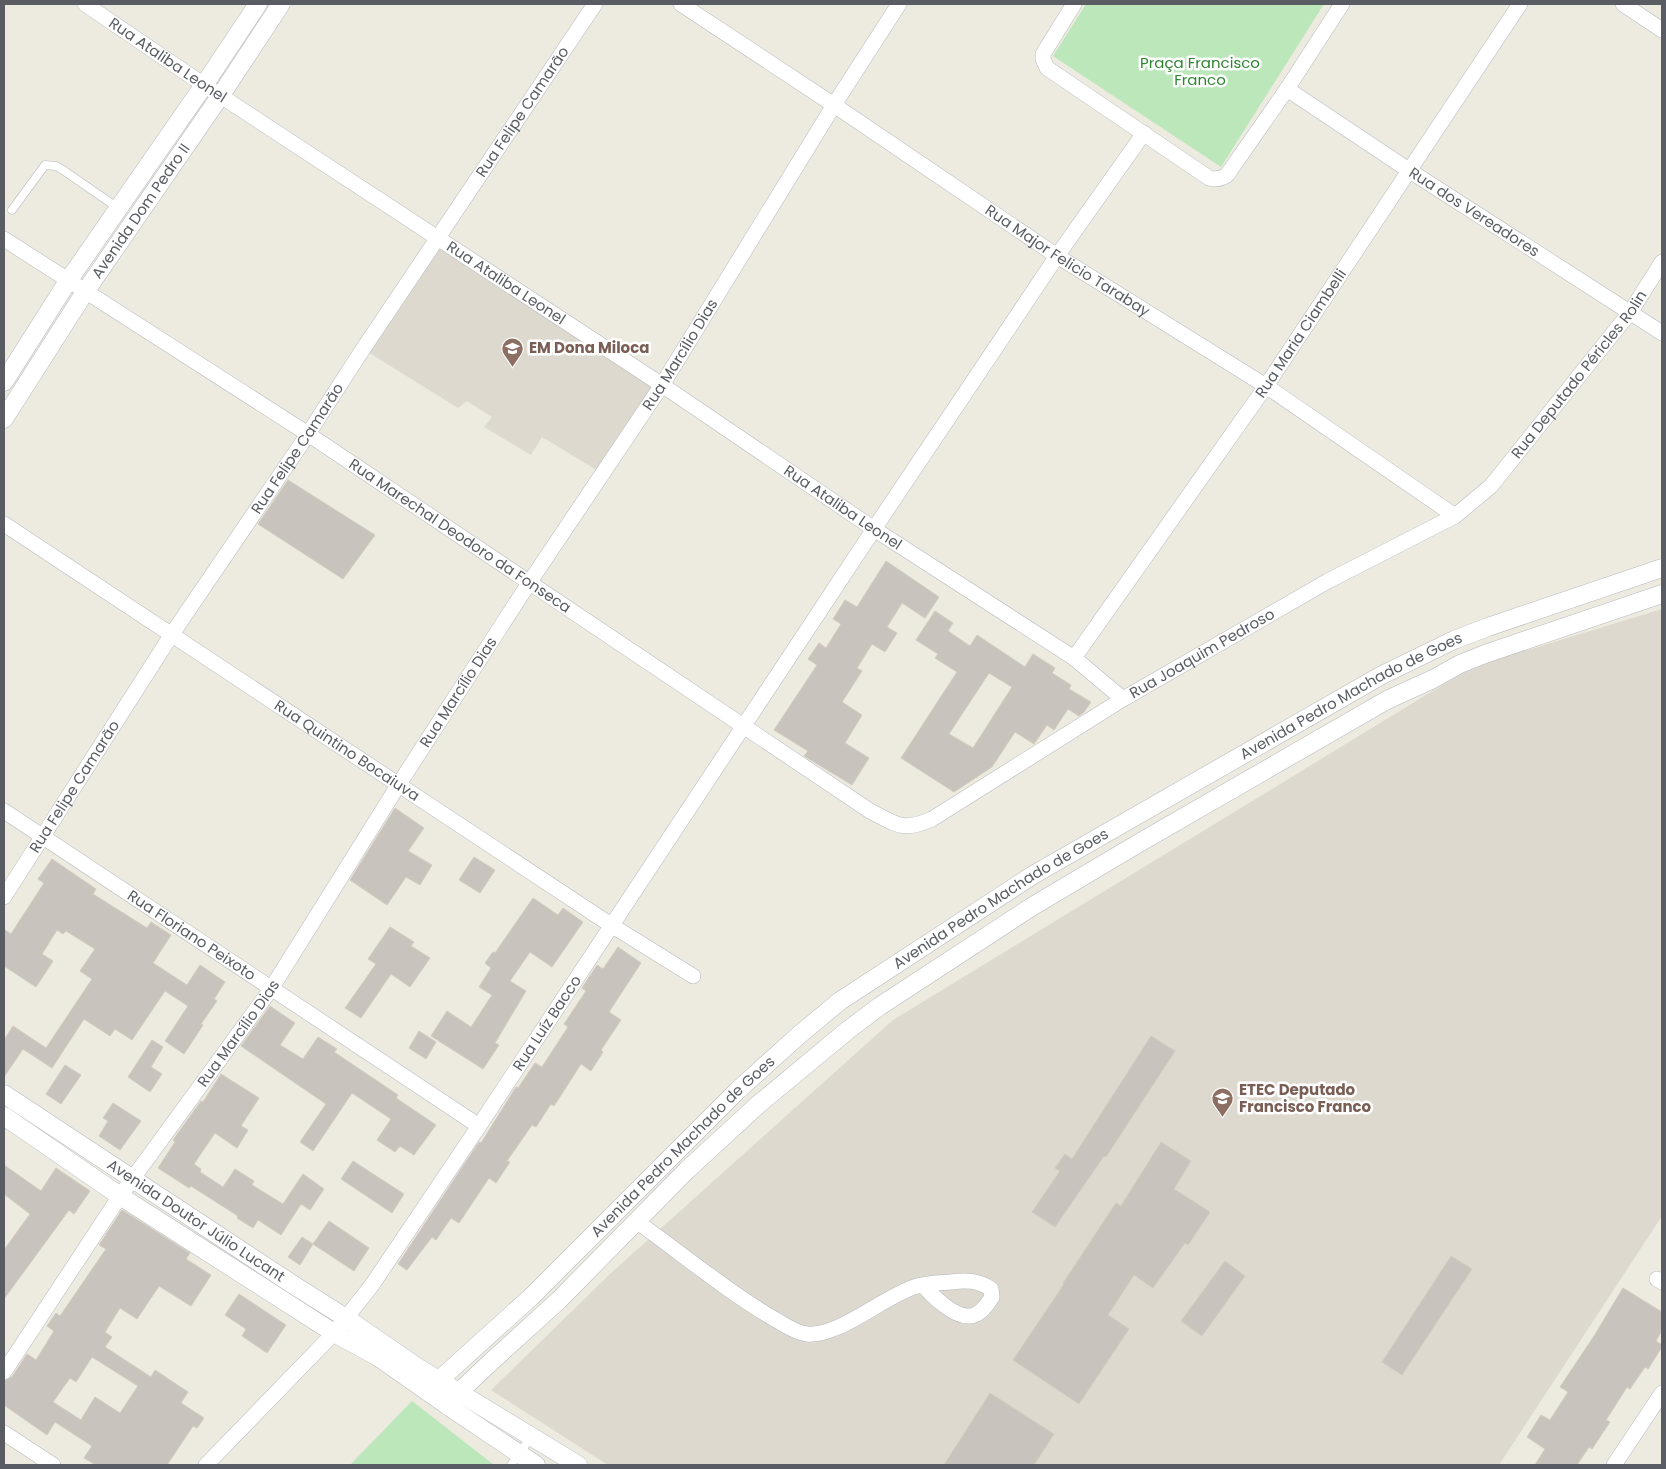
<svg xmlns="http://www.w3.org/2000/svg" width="1666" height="1469" font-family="Poppins,sans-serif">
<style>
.education{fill:#ddd9cf}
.green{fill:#bbe7ba}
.building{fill:#c8c4bd;stroke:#d2ccbe;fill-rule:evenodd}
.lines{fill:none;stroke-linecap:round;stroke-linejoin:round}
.service-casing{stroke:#b6b9be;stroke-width:9}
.minor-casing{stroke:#b6b9be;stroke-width:16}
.tertiary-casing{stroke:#b6b9be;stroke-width:19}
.service{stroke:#fff;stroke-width:8}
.minor{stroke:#fff;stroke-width:15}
.tertiary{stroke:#fff;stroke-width:18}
.labels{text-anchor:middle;stroke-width:5;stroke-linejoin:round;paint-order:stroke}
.street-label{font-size:15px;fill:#595d63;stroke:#fff}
.park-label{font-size:15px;fill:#2e8530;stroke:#fff}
.education-label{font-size:15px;font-weight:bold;fill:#785e54;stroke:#fff;text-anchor:start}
</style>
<rect width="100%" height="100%" fill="#edeae0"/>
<!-- education -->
<g class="education">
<path d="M439,245l223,140 -59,89 -61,-37 -11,18 -47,-28 8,-10 -25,-16 -9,7 -95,-59z"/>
<path d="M1662,609v607l-163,249h-891l-117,-75 119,-116 283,-254 579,-353z"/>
</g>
<!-- green -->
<g class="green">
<path d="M1086,4h238l-103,163 -168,-111z"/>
<path d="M412,1401l82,64h-144z"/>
</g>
<!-- building -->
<g class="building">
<path d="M288,480l87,55 -32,44 -85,-55z"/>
<path d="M886,561l53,36 -14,21 -23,-15 -15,24 10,6 -12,19 -13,-8 -15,24 5,3 -20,31 20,13 -17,28 24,15 -17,27 -48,-29 4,-5 -34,-21 43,-65 -9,-6 11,-16 7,5 15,-24 -8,-5 12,-19 12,7z"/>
<path d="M935,611l18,12 -5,8 22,15 7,-11 48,32 8,-13 22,14 -3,5 19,12 -2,4 22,13 -7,10 -5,4 -11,-7 -14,21 -7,-5 -13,19 -19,-12 -23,35 -38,25 -53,-34 56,-86 -22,-14 3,-4 -22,-14zM989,673l23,14 -39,61 -24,-14z"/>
<path d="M395,808l29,20 -16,23 24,14 -12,20 -14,-8 -19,28 -37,-25z"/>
<path d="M474,857l21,13 -15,23 -21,-13z"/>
<path d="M52,859l44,30 -3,5 54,34 4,-6 20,13 -18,28 34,22 13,-20 25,17 -11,17 3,2 -16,23 2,1 -19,29 -19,-13 23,-35 -23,-15 -33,49 -17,-11 -5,7 -26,-17 -32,49 -29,-19 -19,28v-37l9,-14 33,22 46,-69 -12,-8 15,-22 -29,-18 -3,3 -6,-4 -15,24 11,7 -17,26 -32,-21v-37l7,5 33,-51 -6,-4z"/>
<path d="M533,898l25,17 5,-7 20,14 -31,45 -22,-15 -20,29 16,10 -31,52 4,2 -16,24 -52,-33 16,-25 24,16 21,-32 -13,-8 12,-19 -6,-5 8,-11 2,1z"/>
<path d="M390,927l24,15 -3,4 19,12 -20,29 -19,-13 -30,44 -16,-10 31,-44 -8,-5z"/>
<path d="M618,947l23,16 -32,49 12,8 -20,30 2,2 -12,19 -10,-7 -27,42 -3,-2 -15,23 -4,-2 -25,36 3,1 -14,21 -7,-5 -30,45 -8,-5 -15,22 -4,-3 -25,33 -9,-6 81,-122 2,1 35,-56 2,1 17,-25 7,4 26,-40 -4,-3 22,-33 -4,-3 15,-23 6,4z"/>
<path d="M270,1006l25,17 -15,22 23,14 15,-22 19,12 -3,3 64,43 -2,3 40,27 -22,30 -14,-9 -5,6 -18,-12 14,-21 -39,-26 -39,58 -13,-9 26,-38 -85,-58z"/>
<path d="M419,1031l17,11 -10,17 -17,-11z"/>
<path d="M1151,1036l24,15 -69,106 -2,-1 -49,71 -23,-15 28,-41 -5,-3 10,-14 7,5z"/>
<path d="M152,1040l11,7 -12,20 11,7 -12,18 -22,-15z"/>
<path d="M65,1065l16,10 -20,29 -15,-10z"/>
<path d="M221,1074l38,24 -18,28 7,4 -11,18 -22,-15 -21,31 7,5 -1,3 23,15 12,-18 19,12 -2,4 31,19 20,-30 21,15 -14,21 -9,-6 -20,31 -23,-15 -5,8 -16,-10 1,-2 -47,-30 -2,2 -31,-20 17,-26 -2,-2 28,-39 2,1z"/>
<path d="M113,1103l28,18 -21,29 -21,-14 9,-15 -5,-3z"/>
<path d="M1161,1142l30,19 -17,28 36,23 -22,33 -3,-2 -32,45 -19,-13 -26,40 21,14 -50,75 -66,-44 51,-76 -1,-1 53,-80 5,3z"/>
<path d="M353,1161l51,33 -12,19 -51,-34z"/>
<path d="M4,1165l37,26 15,-23 34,23 -16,23 -5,-4 -65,89v-49l26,-36 -26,-20z"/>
<path d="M122,1210l68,43 -4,6 25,16 -20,31 -32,-20 -22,33 -17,-11 -15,24 7,5 -7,10 46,30 4,-7 33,22 -7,11 23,15 -7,10 -4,-2 -26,39h-71l-12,-7 8,-12 -37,-24 -8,13 -43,-30v-24l8,-4 15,-23 9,6 18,-29 -7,-5 9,-13 4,3 46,-67 -7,-4zM92,1357l46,29 -18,27 -25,-16 -14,23 -28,-18 17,-24 6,4z"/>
<path d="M329,1221l40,27 -15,23 -41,-27z"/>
<path d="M302,1237l11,7 -13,21 -12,-8z"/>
<path d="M1451,1256l21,13 -70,106 -20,-13z"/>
<path d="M1225,1261l20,15 -43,60 -21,-15z"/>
<path d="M1623,1288l39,24v18l-6,11 6,4v2l-14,22 -3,-2 -15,22 -3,-2 -21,33 4,2 -18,27 -3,-2 -12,18h-42l10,-16 -18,-12 14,-22 9,5 18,-28 -8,-5 34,-51z"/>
<path d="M239,1294l47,31 -19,28 -25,-17 4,-7 -21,-14z"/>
<path d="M990,1393l64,41 -20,31h-90z"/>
</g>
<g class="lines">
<defs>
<g id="service">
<path d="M12,210l33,-45 11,1 7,4 55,38"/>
<path d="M511,1465l20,-28"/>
</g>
<g id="minor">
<path id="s1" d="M85,4l119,81 458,300 212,144 200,129 49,41"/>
<path id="s2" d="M681,4l153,101 223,151 209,130 189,130"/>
<path d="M1074,4l-31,50v5l4,9 162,110c7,2 12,1 18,-3l60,-86 55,-85"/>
<path d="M1623,4l39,26"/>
<path id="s3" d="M1287,89l123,82 252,162"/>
<path id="s4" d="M4,239l304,195 562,377c28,14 32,21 62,8l191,-120 205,-118 127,-65 36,-30 140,-175 31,-49"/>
<path id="s5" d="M4,524l607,401 82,51"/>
<path id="s6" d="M1074,658l192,-272 254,-382"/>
<path id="s7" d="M4,811l475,315"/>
<path id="s8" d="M4,897l168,-263 136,-200 55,-85 232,-345"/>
<path d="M636,1221c45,32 92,71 140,99 9,5 20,13 31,14 31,3 75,-36 107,-47 11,-4 25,-4 37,-5 15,-2 27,-2 40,7l1,8c-5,8 -13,20 -24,19 -15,0 -36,-20 -45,-31"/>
<path d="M1657,1279l5,3"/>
<path id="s9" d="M4,1372l116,-176 151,-207 128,-205 130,-201 133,-198 172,-280 65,-101"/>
<path d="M4,1433l49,32"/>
<path id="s10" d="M206,1465l128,-132 38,-48 107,-159 395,-597 183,-273 87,-123"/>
<path d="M1614,1465l48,-72"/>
</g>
<g id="tertiary">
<path d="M4,382l64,-101 136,-196 54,-81"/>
<path id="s11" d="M4,419l81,-127 136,-197 60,-91"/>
<path id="s12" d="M4,1094l288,190 54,34 71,49 161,98"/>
<path d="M4,1116l116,80 214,137 44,24 70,49 88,59"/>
<path id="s13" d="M427,1391l104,-94 206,-206 62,-56 41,-34 193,-126 349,-200 72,-35 34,-13 174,-59"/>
<path d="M448,1406l10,-13 35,-33 66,-60 128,-130 73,-67 88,-73 32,-24 153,-100 106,-63 248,-143 46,-21 27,-15 25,-10 177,-60"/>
</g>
</defs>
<!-- service casing -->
<use href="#service" class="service-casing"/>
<!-- minor casing -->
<use href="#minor" class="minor-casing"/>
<!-- tertiary casing -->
<use href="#tertiary" class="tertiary-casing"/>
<!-- service -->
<use href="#service" class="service"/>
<!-- minor -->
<use href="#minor" class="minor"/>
<!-- tertiary -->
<use href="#tertiary" class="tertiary"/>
</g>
<!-- icons -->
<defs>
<symbol id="school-pin" viewBox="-11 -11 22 30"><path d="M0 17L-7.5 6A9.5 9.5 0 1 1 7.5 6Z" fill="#8d6e63" stroke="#fff"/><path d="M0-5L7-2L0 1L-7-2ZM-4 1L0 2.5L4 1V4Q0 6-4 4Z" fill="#fff"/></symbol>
<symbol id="university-pin" viewBox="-11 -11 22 30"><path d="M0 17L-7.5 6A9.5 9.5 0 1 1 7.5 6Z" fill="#8d6e63" stroke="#fff"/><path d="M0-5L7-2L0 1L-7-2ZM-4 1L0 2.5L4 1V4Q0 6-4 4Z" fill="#fff"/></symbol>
</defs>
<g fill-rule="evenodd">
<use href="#school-pin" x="500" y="336" width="25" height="34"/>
<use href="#university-pin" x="1210" y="1086" width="25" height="34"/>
</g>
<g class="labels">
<!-- street labels -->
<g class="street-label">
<text dy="5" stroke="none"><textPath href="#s1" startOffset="100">Rua Ataliba Leonel</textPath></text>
<text dy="5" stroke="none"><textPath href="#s8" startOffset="941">Rua Felipe Camarão</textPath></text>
<text dy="5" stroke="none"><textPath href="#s11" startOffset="249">Avenida Dom Pedro II</textPath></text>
<text dy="5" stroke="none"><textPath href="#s3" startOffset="224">Rua dos Vereadores</textPath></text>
<text dy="5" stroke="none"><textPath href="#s2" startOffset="464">Rua Major Felicio Tarabay</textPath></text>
<text dy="5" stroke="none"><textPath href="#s1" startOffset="505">Rua Ataliba Leonel</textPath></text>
<text dy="5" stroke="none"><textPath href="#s6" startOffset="396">Rua Maria Ciambelli</textPath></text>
<text dy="5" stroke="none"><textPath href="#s9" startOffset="1222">Rua Marcílio Dias</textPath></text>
<text dy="5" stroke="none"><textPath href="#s4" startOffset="1898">Rua Deputado Péricles Rolin</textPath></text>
<text dy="5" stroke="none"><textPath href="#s8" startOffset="536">Rua Felipe Camarão</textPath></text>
<text dy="5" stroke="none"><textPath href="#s1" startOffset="910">Rua Ataliba Leonel</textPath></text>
<text dy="5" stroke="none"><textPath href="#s4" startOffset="544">Rua Marechal Deodoro da Fonseca</textPath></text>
<text dy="5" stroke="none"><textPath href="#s4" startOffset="1421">Rua Joaquim Pedroso</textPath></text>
<text dy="5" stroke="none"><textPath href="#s9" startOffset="818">Rua Marcílio Dias</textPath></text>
<text dy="5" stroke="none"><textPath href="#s13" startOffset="1164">Avenida Pedro Machado de Goes</textPath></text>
<text dy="5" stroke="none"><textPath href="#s5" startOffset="411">Rua Quintino Bocaiuva</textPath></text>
<text dy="5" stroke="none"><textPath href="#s8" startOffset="131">Rua Felipe Camarão</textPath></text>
<text dy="5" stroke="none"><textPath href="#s13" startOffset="759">Avenida Pedro Machado de Goes</textPath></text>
<text dy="5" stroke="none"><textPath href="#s7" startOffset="225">Rua Floriano Peixoto</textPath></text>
<text dy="5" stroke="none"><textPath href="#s10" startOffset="560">Rua Luíz Bacco</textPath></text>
<text dy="5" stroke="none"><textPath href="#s9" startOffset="412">Rua Marcílio Dias</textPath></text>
<text dy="5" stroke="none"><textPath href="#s13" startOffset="354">Avenida Pedro Machado de Goes</textPath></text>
<text dy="5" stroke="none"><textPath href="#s12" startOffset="230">Avenida Doutor Júlio Lucant</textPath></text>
</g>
<!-- park labels -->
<g class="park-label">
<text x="1200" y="68">Praça Francisco<tspan x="1200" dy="17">Franco</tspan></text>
</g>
<!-- education labels -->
<g class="education-label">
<text x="529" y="353">EM Dona Miloca</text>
<text x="1239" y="1095">ETEC Deputado<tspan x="1239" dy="17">Francisco Franco</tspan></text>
</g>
</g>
<!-- border -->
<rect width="1666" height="1469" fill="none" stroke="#595d63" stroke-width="10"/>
</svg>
